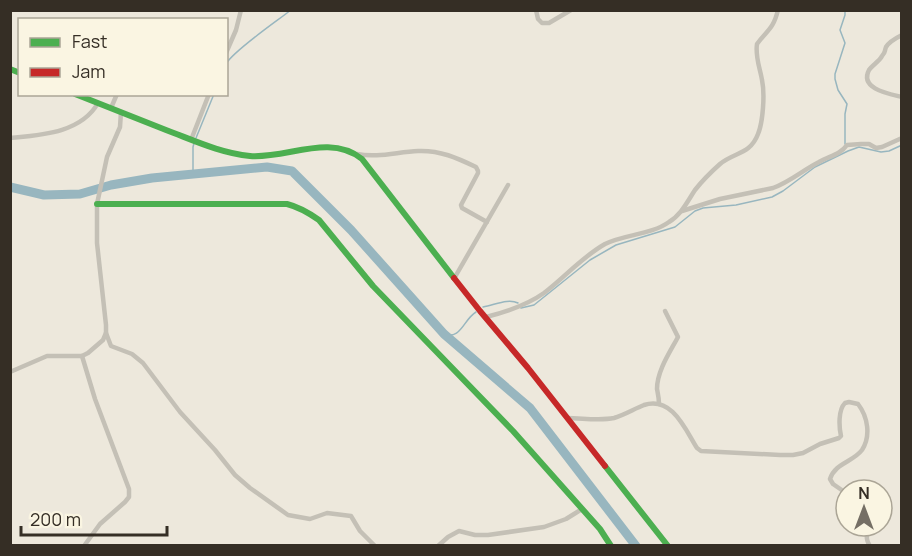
<svg xmlns="http://www.w3.org/2000/svg" width="912" height="556" font-family="Manrope,sans-serif">
<style>
.lines{fill:none;stroke-linecap:round;stroke-linejoin:round}
.stream{stroke:#98b6bf;stroke-width:1.5}
.river{stroke:#98b6bf;stroke-width:9}
.street{stroke:#c4c0b6;stroke-width:4.5}
.fast{stroke:#4caf50;stroke-width:6}
.jam{stroke:#c62828;stroke-width:6}
</style>
<rect width="100%" height="100%" fill="#ede8dc"/>
<g class="lines">
<!-- stream -->
<g class="stream">
<path d="M845,10v5l-5,15 5,13 -10,31v5l3,11 9,14 -2,10v30"/>
<path d="M226,64c7,-13 51,-43 65,-54"/>
<path d="M196,138l18,-44"/>
<path d="M193,174v-27l1,-4"/>
<path d="M483,307c12,-2 25,-9 35,-4"/>
<path d="M521,308l13,-3 56,-45 26,-15 59,-18 20,-16 8,-3 33,-3 36,-8 11,-6 32,-24 33,-16 11,-4 22,5 8,-1 13,-6"/>
<path d="M444,334c17,6 19,-14 32,-22"/>
</g>
<!-- river -->
<path class="river" d="M10,187l34,8 36,-1 31,-9 41,-7 115,-11 25,4 59,59 93,104 86,74 106,138"/>
<!-- street -->
<g class="street">
<path d="M536,10l2,9 4,4h7l22,-13"/>
<path d="M902,35c-6,3 -13,7 -16,12 -2,5 0,5 -4,9 -3,6 -10,9 -13,14 -10,19 21,24 33,27"/>
<path d="M226,53l10,-23 5,-20"/>
<path d="M111,108l6,-14"/>
<path d="M10,138c31,-3 71,-5 88,-35"/>
<path d="M191,140l18,-46"/>
<path d="M357,154c20,4 40,-2 61,-3 22,-1 39,7 58,16l2,4v2l-17,32 1,3 25,14"/>
<path d="M682,211l38,-12 53,-11c17,-6 30,-18 46,-26 10,-6 21,-7 28,-17l14,-1h8l7,4 6,-1 20,-9"/>
<path d="M455,277l53,-92"/>
<path d="M486,317c20,-5 41,-12 58,-24 21,-16 38,-36 61,-49 20,-10 46,-9 64,-22 12,-7 18,-20 26,-32 7,-9 16,-18 25,-26 14,-12 30,-9 38,-30 5,-12 7,-40 4,-54 -2,-12 -7,-23 -5,-36 10,-14 16,-14 21,-34"/>
<path d="M106,333l5,13 21,8 11,9 37,49 35,38 20,25 15,13 38,27 22,4 17,-6 24,3 9,15 15,15"/>
<path d="M82,356l13,43 34,90v8l-4,5 -25,22 -16,22"/>
<path d="M10,372l37,-16h35l6,-3 15,-13 3,-7v-8l-9,-82v-39l10,-47 13,-30 1,-15"/>
<path d="M659,404c0,-6 -1,-10 -2,-15 0,-18 13,-37 21,-52l-13,-26"/>
<path d="M567,418c15,0 33,3 47,0 10,-3 20,-9 30,-13 28,-9 41,24 53,43l4,3 79,4h13l10,-2 17,-9 19,-6 2,-2c-2,-9 -3,-26 4,-33l4,-1 9,2c10,13 13,32 4,46 -9,12 -27,13 -32,29l3,5 13,9"/>
<path d="M438,546l10,-9 11,-6 16,4h13l56,-8 22,-8 16,-10"/>
<path d="M870,546c-5,-7 -4,-15 2,-20"/>
</g>
<!-- fast -->
<g class="fast">
<path d="M10,69l10,4"/>
<path d="M75,94c30,12 60,24 91,36 27,10 54,23 84,26 37,3 79,-23 112,3l92,119"/>
<path d="M97,204h190c12,3 22,9 32,16l54,66 140,145 87,98 11,17"/>
<path d="M605,466l63,80"/>
</g>
<!-- jam -->
<path class="jam" d="M454,278l26,33 48,57 77,98"/>
</g>
<!-- border -->
<rect width="912" height="556" fill="none" stroke="#352e25" stroke-width="24"/>
<!-- legend -->
<rect x="18" y="18" width="210" height="78" fill="#faf5e2" stroke="#aba596" stroke-width="1.5"/>
<rect x="30" y="38" width="30" height="9" fill="#4caf50" stroke="#aba596" stroke-width="1.5"/>
<text x="72" y="48" font-size="18" fill="#352e25">Fast</text>
<rect x="30" y="68" width="30" height="9" fill="#c62828" stroke="#aba596" stroke-width="1.5"/>
<text x="72" y="78" font-size="18" fill="#352e25">Jam</text>
<!-- north arrow -->
<g transform="translate(864 508)"><circle r="28" fill="#faf5e2" stroke="#aba596" stroke-width="1.5"/>
<path d="M0-4.5L10 22L0 15L-10 22Z" fill="#756f65"/>
<text y="-9" font-size="16" font-weight="bold" text-anchor="middle" fill="#352e25">N</text>
</g>
<!-- scale -->
<path d="M21 526v9h146v-9" fill="none" stroke="#352e25" stroke-width="3"/>
<text x="30" y="526" font-size="18" fill="#352e25" stroke="#faf5e2" stroke-width="4.5" paint-order="stroke">200 m</text>
</svg>
